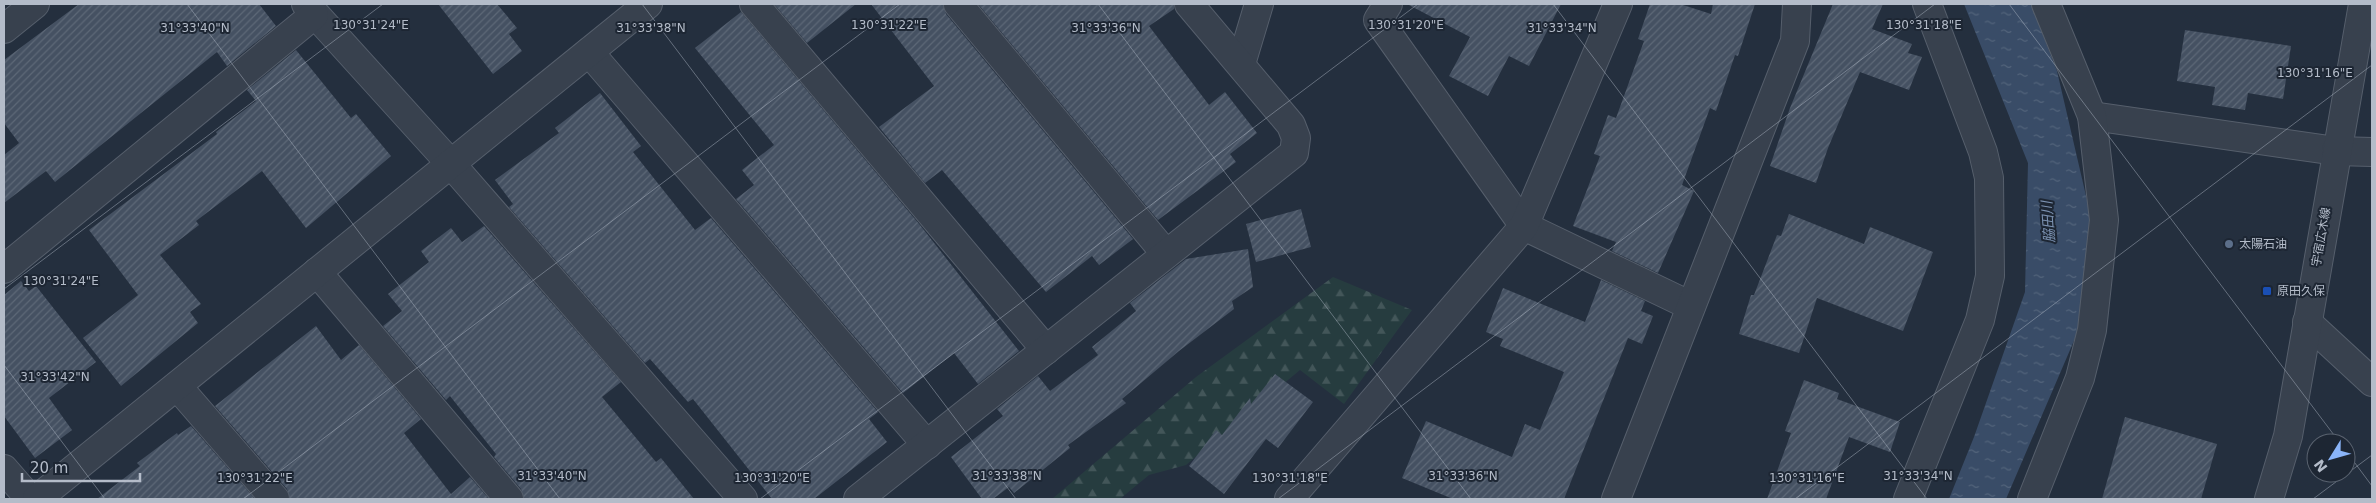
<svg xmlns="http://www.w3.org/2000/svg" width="2376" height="503" font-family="'DejaVu Sans','Noto Sans JP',sans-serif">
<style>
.forest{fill:url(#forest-firs)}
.water{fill:url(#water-ripples)}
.building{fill:url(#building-hatch)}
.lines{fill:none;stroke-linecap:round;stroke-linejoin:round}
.minor-casing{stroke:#565f6c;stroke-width:30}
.tertiary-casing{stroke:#565f6c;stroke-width:30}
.minor{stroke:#38414e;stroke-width:28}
.tertiary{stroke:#38414e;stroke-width:28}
.ticks{fill:none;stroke:#b4bcc9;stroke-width:1;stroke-opacity:0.45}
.service-dot{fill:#5c6f8a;stroke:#1d2633;stroke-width:2}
.transit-dot{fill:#1a4fb4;stroke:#1d2633;stroke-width:2}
.labels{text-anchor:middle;stroke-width:4;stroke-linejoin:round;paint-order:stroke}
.street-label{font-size:12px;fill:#b4bcc9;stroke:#1d2633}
.poi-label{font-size:12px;fill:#b4bcc9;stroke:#1d2633;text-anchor:start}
.water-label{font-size:14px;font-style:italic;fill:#7c92b1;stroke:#1d2633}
.ticks-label{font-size:12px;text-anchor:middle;fill:#b4bcc9;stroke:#1d2633;stroke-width:4;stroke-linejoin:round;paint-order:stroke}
</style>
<defs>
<pattern id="forest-firs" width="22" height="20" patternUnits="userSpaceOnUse" patternTransform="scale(1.25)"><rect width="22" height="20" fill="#263c3f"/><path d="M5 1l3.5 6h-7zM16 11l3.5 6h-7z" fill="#435659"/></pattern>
<pattern id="water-ripples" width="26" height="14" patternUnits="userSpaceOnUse" patternTransform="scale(1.25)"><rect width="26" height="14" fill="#394c67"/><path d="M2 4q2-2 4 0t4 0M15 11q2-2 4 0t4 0" fill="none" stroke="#53647b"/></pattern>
<pattern id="building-hatch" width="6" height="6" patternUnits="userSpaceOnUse" patternTransform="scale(1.25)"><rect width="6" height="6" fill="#455162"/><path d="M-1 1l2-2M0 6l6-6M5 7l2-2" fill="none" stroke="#5d6877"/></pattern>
</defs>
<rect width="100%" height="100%" fill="#242f3e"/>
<!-- forest -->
<path class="forest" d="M1333,277l79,33 -68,94 -44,-34 -114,95 -37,10 -29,24h-68l144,-122z"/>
<!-- water -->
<path class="water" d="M1964,4h67l26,67 36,155 -11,96 -76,177h-57l25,-62 51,-145 3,-129z"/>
<!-- building -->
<g class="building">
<path d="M79,4h180l17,22 -49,40 -10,-14 -162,130 -9,-11 -42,32v-48l15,-12 -15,-20v-63z"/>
<path d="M438,4h59l20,24 -8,6 13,17 -29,23z"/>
<path d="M774,4h82l-49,39z"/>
<path d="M871,4h72l3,10 187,225 -34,26 -7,-9 -46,36 -104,-122 -17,13 -46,-56 55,-41z"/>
<path d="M978,4h196v5l-25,17 60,79 16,-13 32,41 -27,21 6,8 -78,58z"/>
<path d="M1407,4h154l-32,62 -20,-10 -21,40 -39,-20 21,-39z"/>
<path d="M1650,4h30l31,10 2,-10h42l-17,52 -3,-1 -19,56 -6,-3 -28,77 12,6 -36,82 -46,-22 4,-9 -43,-16 27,-70 -6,-2 14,-39 8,3 28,-77 -6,-2z"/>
<path d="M1833,4h50l-11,25 40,15 -4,9 14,4 -13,33 -49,-18 -32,76 -12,35 -46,-17 20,-58z"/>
<path d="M741,12l179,213 99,126 -41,33 -24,-31 -51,40 -167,-194 18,-14 -12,-15 32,-25 -79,-97z"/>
<path d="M2185,30l106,16 -8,53 -35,-6 -3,17 -33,-5 3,-18 -38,-6z"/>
<path d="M296,50l55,68 5,-4 35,42 -85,72 -44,-57 -66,50 3,4 -39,30 41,49 -11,8 8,11 -77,63 -38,-48 55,-43 -49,-65 128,-96 -1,-2 40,-31 -9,-11z"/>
<path d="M600,93l41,53 -8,6 62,78 16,-12 167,194 -9,7 18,23 -73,57h-42l-79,-100 -5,3 -38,-43 -5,4 -136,-156 4,-3 -18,-24 64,-47 -4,-5z"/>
<path d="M1301,209l10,38 -55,15 -10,-38z"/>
<path d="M1789,214l75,30 6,-17 63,25 -30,79 -86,-33 -18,55 -60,-19 12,-39h3l23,-60 4,1z"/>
<path d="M484,226l137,156 -19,15 54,65 5,-4 33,41h-170l-3,-10 -27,-32 2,-3 -46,-58 -4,4 -63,-74 19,-15 -14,-17 41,-32 -8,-11 30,-23 11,14z"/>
<path d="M1248,249l5,38 -21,14 2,8 -55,42 -57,48 4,4 -58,42 2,3 -56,45 -5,-6 -16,12h-11l-31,-42 52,-41 -6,-7 41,-33 12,15 48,-36 -6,-8 44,-36 -6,-8 56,-44z"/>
<path d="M1601,280l44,21 -4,10 12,5 -11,28 -14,-6 -64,161h-111l-51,-21 24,-57 86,36 13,-33 15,6 24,-58 -64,-26 3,-7 -17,-7 17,-44 82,34z"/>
<path d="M21,281l8,10 7,-5 60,76 -47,36 23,32 -37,28 -31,-42v-121z"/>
<path d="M316,326l25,34 18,-15 62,74 -17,14 47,61 19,-17 19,22h-199l-3,-10 -72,-83z"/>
<path d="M1275,374l38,28 -35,46 -12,-9 -42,55 -35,-28 27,-36 6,5 28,-37 1,6z"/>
<path d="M1804,380l35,13 -2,6 63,23 -10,30 -41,-15 -23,62h-59l24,-66 -6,-2z"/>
<path d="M2125,417l92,27 -16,55h-99z"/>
<path d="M191,426l64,73h-158l43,-33 -3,-3 40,-30 1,2z"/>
</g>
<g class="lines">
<defs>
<g id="minor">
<path d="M306,4l145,160 292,335"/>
<path d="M754,4l292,346"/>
<path d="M958,4l208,250"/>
<path d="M1388,4l-10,16 146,206 167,80"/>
<path d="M4,29l31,-25"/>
<path d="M589,52l338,393"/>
<path d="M1241,64l18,-60"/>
<path d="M2092,116l244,35"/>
<path d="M4,269l310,-254"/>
<path d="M317,272l192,227"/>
<path d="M2307,322l65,60"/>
<path d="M177,386l98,113"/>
<path d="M4,469l26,30"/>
<path d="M858,499l436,-346 2,-15 -5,-13 -102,-121"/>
<path d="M1289,499l235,-273 94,-222"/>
<path d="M1616,499l179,-458 2,-37"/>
<path d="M1908,499l72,-179 10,-44 -1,-98 -6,-26 -56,-148"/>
<path d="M2032,499l48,-121 12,-48 12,-110 -12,-104 -46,-112"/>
</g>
<g id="tertiary">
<path d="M2336,151l36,1"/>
<path d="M37,499l611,-495"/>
<path d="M2269,499l19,-63 75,-432"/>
</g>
</defs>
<!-- minor casing -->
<use href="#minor" class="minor-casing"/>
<!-- tertiary casing -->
<use href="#tertiary" class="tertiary-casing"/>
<!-- minor -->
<use href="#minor" class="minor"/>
<!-- tertiary -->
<use href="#tertiary" class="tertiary"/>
</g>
<!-- ticks -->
<path class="ticks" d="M187,4l373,495M642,4l374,495M1098,4l373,495M1553,4l374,495M2009,4l331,439M4,289l379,-285M4,365l101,134M2346,451l26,35M243,499l657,-495M760,499l658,-495M1278,499l657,-495M1795,499l577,-434M2313,499l59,-44"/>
<!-- markers -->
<circle class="service-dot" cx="2229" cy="244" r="5"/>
<rect class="transit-dot" x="2262" y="286" width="10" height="10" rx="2.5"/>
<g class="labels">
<!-- street labels -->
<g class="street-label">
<text transform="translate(2321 237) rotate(-80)" y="4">宇宿広木線</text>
</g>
<!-- poi labels -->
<g class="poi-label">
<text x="2239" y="248">太陽石油</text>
<text x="2277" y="295">原田久保</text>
</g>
<!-- water labels -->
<g class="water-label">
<text transform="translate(2048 222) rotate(-94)" y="5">脇田川</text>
</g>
</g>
<g class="ticks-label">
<text x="889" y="29">130°31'22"E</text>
<text x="371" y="29">130°31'24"E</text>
<text x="1406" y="29">130°31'20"E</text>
<text x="1924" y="29">130°31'18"E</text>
<text x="195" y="32">31°33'40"N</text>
<text x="651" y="32">31°33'38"N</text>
<text x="1106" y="32">31°33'36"N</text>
<text x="1562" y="32">31°33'34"N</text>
<text x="2315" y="77">130°31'16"E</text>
<text x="61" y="285">130°31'24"E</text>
<text x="55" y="381">31°33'42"N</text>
<text x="552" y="480">31°33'40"N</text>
<text x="1007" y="480">31°33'38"N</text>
<text x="1463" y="480">31°33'36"N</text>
<text x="1918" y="480">31°33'34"N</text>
<text x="255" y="482">130°31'22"E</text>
<text x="772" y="482">130°31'20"E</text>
<text x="1290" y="482">130°31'18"E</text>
<text x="1807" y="482">130°31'16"E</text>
</g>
<!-- border -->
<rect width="2376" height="503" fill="none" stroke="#b4bcc9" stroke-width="10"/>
<!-- north arrow -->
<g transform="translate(2331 458) rotate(233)"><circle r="24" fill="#1d2633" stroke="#59626f"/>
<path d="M0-4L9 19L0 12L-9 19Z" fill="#8ab4f8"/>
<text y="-8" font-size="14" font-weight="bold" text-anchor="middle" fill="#b4bcc9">N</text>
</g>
<!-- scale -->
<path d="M22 473v8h118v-8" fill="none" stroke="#b4bcc9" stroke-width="2.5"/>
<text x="30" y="473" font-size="15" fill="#b4bcc9" stroke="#1d2633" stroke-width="4" paint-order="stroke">20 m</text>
</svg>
